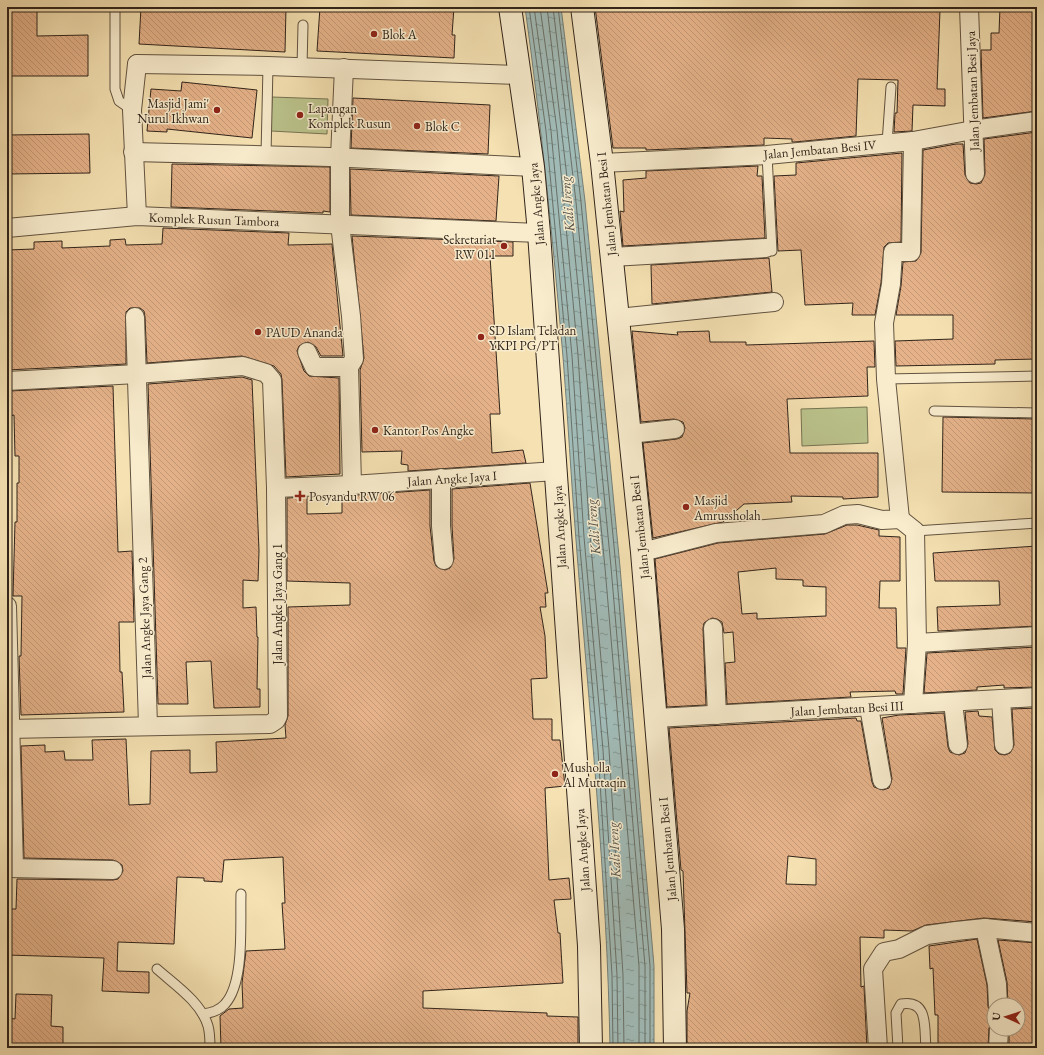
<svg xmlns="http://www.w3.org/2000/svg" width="1044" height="1055" font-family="'EB Garamond',serif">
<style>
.garden{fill:#bbc38c;stroke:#767453}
.water{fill:url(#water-ripples);stroke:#747f78}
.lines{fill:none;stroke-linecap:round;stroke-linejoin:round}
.shore{stroke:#697068;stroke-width:1}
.building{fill:url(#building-back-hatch);stroke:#31241a;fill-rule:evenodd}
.lane-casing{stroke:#625340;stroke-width:11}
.street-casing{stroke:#625340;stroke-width:20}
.secondary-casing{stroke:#31241a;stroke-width:24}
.lane{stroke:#f8eccd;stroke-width:9}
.street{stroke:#f8eccd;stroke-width:18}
.secondary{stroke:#f8eccd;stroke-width:22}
.poi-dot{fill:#8f2418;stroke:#f8eccd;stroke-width:1.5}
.labels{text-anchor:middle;stroke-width:3;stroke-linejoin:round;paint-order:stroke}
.poi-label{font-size:13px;fill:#31241a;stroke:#f8eccd;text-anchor:start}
.street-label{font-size:13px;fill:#31241a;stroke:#f8eccd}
.water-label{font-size:14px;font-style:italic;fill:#535149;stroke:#f8eccd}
</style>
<defs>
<pattern id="water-ripples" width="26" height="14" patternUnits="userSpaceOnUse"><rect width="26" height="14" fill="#a1bbb7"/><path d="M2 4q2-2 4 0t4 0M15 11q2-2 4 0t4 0" fill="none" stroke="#849894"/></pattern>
<pattern id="building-back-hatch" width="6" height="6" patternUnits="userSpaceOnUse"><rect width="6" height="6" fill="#e5b289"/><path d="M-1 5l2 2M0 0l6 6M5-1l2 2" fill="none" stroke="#c59976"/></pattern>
</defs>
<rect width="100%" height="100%" fill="#f5e1b2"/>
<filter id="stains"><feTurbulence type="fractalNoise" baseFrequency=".005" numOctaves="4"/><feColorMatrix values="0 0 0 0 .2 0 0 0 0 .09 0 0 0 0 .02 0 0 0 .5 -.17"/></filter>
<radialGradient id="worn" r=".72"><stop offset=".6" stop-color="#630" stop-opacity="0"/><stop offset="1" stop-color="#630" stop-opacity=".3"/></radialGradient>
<!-- garden -->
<g class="garden">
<path d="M272,97l56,2 -1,35 -56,-3z"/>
<path d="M867,407l1,36 -66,3 -1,-37z"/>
</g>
<!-- water -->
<path class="water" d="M525,7h36l24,194 35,366 34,399v82h-44c-3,-170 -21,-339 -34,-508 -5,-61 -8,-122 -13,-183 -10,-117 -22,-234 -38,-350z"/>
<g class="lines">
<!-- shore -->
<g class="shore">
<path d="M529,7l17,124 21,225 12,181 19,213 14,225 1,73"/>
<path d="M534,7l17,124 21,225 12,181 19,213 14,225 1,73"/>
<path d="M540,7l17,123 21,225 12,181 19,213 14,226 1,73"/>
<path d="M547,7l23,196 35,365 34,398v82"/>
<path d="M553,7l23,195 35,365 34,399v82"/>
<path d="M558,7l23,195 35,365 34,399v82"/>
</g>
</g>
<!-- building -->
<g class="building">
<path d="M8,7h29v29l51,-1v41h-81z"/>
<path d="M141,7h145l-1,45 -146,-8z"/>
<path d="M320,7h134l-2,28h3l-1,23 -137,-7z"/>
<path d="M595,7h223l56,2v-2h17l49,3 -3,79h8v17l-32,-1 -1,26 -18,1 1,-19h2l1,-33 -40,-1 -2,57 -61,6h-3v-3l-28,-1v7l-118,5v-2h-33z"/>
<path d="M1000,7h37v104l-54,7 -2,-68h10v-17h8z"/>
<path d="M182,82l75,8 -5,48 -85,-9v3l-20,-1 4,-42 30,2z"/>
<path d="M353,98l137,7 -2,49 -137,-6z"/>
<path d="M1037,132v227l-42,1v4l-99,2 -1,-25 58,-2v-24h-57l5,-29 2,-24 13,-1 5,-8 2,-103 33,-6h7l2,31 5,8 6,1 5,-1 4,-9 -1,-35z"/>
<path d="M89,134l1,39 -83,1v-39z"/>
<path d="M902,153l-1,89 -13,1 -4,4 -3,36 -6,32h-23l1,-12 -48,2 -4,-55 -23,1 -4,-75 22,-1v-12z"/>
<path d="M172,164l158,3v45l-7,-1v2l-152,-6z"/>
<path d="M758,166l-1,10h5l3,62 -142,8 -3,-35 4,1 -1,-32 23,-2v-7z"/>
<path d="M350,169l149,7 -3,45 -145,-6z"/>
<path d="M163,228l126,5 -1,12 44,-1 11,112h-22l-5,-9 -8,-5 -9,4 -2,5 7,20 5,5 30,2 1,96 -54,3 -4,-97 -1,-6 -7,-8 -32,-10 -95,7 -2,-46 -1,-6 -4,-3h-10l-4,4v52l-119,6v-39h3l-3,-81 27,-1v-7l28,-1v7l48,-2v-6l15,-1 1,6 36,-1z"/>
<path d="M352,236l161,6v14h-23l10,158h-10l2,39 31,-3 3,13 -118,8v-6l-7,-1 1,-13 -40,1 -2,-82 4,-12z"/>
<path d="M769,258l3,34 -120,12 -1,-39z"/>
<path d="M632,331l46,4 -1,-3 32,-1 1,11h36v3l128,-4 1,26h-8l1,29 -81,3 3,54h88v44l-35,2v-2l-52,-1 1,6 -48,2 -21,18 -70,16 -10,-95 34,-4 5,-2 3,-9 -2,-6 -9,-3 -33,3z"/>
<path d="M242,377l10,3 7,171 -1,30 -15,-1v28l13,-1 1,30h1l-1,52h3v18l-46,1 -3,-47 -25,1 2,42h-30l-10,-320z"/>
<path d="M113,386l5,166 14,-1 2,71h-15l1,50h2l2,40 -103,3 -2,-59h2l1,-60h-9l2,-74h2v-39h2v-27h-4l-1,-41 -4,1 -1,-25z"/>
<path d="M943,417l94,2v74l-95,-1z"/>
<path d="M530,483l18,110h-3l1,14h-6l5,29 2,42 -16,1 2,40h19v21h8l5,46 -20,2 4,92 20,-2 2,21 -17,1 4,33h2l3,50 -140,8v17l124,5v3l31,1v31h-357l-1,-32 9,-7 14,-1 -1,-25 4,-32 39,-2 -3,-46h3l-2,-46 -59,3 -2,22 -18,-1v-3l-27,-1 -3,67 -56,-2 -1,29 32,1v21l-47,-2 2,-33 -97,-3v-46h9l1,-30 96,1 5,-1 5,-8 -1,-6 -9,-5 -89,-2 -3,-112 24,-1v7l19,-1 1,9h28l-1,-20 34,-1 3,66 21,-1 1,-53 39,-1v23l27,-1 -1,-30 70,-4 -1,-13 3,-9v-109l62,-2v-22l-63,-2v-83l20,-1v17l35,-1v-17l88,-6v36l4,35 2,5 9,4 5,-2 4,-9 -2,-33v-37z"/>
<path d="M847,525h10l22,5v6l21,1v44h-20l-1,27h17l1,40h9l-3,46h-7l-1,-3 -45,1 1,5 -124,7 -2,-41 10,-1 -2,-30 -9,1 -2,-11 -5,-3 -5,-1 -8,5 -1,5 3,77 -39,2 -12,-148 63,-16 107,-9zM776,568v11l27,1v6l23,1v29l-69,3v-6l-15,1 -4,-42z"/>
<path d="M1037,546v80l-99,5 -1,-24 63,-2 -1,-24h-64l-2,-28z"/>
<path d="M1037,647v40l-33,1v-3l-27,2v3l-53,3 3,-40z"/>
<path d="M1037,708v214l-53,-4 -58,7 -14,6 -28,-1v8l-24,-1 1,50 3,-1 3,62h-180v-37l3,-18h-3l-4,-122 -2,-1 -12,-142 187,-10 1,3h4l11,61 2,5 9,3 6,-2 3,-9 -10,-61 17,-3 45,-2 4,34 2,5 9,3 6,-2 3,-9 -3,-32 13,-1 1,5 13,1 3,33 4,4 6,1 5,-2 4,-8 -2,-36zM788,856l28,3v26l-30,-1z"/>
<path d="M977,939l10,46 1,21 1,5 5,4v5l-5,8 -1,20h-50v-33h-3l-2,-47 -3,1 -1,-23z"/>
<path d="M998,940l39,3v105h-28v-19h9v-24h-10l-1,-23z"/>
<path d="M16,994l36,1 -1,31 12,1v21h-56v-30l8,1z"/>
</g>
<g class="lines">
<defs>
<g id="lane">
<path d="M115,7v82l4,12 13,9"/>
<path d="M302,67l1,-42"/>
<path d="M887,143l4,-56"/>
<path d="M266,155l2,-89"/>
<path d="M767,155l5,96"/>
<path d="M886,379l151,-3"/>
<path d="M934,411l103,2"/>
<path d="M915,531l122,-8"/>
<path d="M157,969c18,16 44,33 51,57 2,7 2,15 2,22"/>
<path d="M203,1014c8,-1 16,-3 22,-10 20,-22 15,-81 16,-110"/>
<path d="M898,1048l-2,-35 5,-9c28,-5 23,24 25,44"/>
</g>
<g id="street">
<path d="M969,7l6,167"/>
<path d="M137,64l131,2 252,9"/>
<path d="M344,68l-4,89v67l11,92 3,43 -5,8 3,118"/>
<path d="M133,152l197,5 203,10"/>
<path d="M602,163l165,-8 146,-14 60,-11 64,-9"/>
<path d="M137,216l-5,-106 5,-46"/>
<path d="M7,228l130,-12 402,17"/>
<path d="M612,257l154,-9"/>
<path d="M135,317l13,408"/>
<path d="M618,318l156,-16"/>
<path d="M307,352l7,15h35"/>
<path d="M7,381l130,-7 106,-8 23,7 6,7 4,108 2,228 -2,4 -6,4 -263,5"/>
<path d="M630,434l45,-5"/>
<path d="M441,478v48l3,34"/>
<path d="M276,488l76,-3 204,-14"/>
<path d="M900,519l15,12 2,112 -4,61"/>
<path d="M642,552l74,-19 108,-9 20,-9 14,-1 24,6 18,-1 -14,-140 -2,-56 7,-39 2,-32h18l2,-111"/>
<path d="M7,606l7,262"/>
<path d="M713,628l4,87"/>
<path d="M917,643l120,-7"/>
<path d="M1001,699l3,46"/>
<path d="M953,702l5,43"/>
<path d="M869,707l13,73"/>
<path d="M656,718l381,-21"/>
<path d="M7,868l106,2"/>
<path d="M985,928l12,56 1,21"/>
<path d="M878,1048l-5,-79 11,-17 15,-3 28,-14 29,-4 29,-3 52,5"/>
<path d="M998,1048l1,-19"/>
</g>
<g id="secondary">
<path d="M510,7l23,160 6,66 50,713 2,102"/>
<path d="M582,7l20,156 40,389 31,377 2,119"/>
</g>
</defs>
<!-- lane casing -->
<use href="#lane" class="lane-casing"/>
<!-- street casing -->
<use href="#street" class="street-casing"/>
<!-- secondary casing -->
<use href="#secondary" class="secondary-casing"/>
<!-- lane -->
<use href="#lane" class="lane"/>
<!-- street -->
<use href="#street" class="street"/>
<!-- secondary -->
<use href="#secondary" class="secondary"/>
</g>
<!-- markers -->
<g class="poi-dot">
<circle cx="374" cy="34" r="4"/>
<circle cx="217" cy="110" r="4"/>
<circle cx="300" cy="115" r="4"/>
<circle cx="417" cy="126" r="4"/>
<circle cx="504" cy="246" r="4"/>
<circle cx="258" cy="332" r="4"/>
<circle cx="481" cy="337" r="4"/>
<circle cx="375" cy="430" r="4"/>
<path d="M298 490h4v4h4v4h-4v4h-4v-4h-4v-4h4z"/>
<circle cx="686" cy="507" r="4"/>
<circle cx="555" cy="774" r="4"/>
</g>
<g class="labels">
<!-- poi labels -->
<g class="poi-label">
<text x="382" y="39">Blok A</text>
<text x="209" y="108" text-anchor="end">Masjid Jami'<tspan x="209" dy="15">Nurul Ikhwan</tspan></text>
<text x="308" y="113">Lapangan<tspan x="308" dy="15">Komplek Rusun</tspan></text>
<text x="425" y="131">Blok C</text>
<text x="496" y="244" text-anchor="end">Sekretariat<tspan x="496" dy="15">RW 011</tspan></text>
<text x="489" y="335">SD Islam Teladan<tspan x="489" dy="15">YKPI PG/PT</tspan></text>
<text x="266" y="337">PAUD Ananda</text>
<text x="383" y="435">Kantor Pos Angke</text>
<text x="309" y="501">Posyandu RW 06</text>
<text x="694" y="505">Masjid<tspan x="694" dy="15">Amrussholah</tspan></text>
<text x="563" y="772">Musholla<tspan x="563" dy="15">Al Muttaqin</tspan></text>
</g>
<!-- street labels -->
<g class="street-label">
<text transform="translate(972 91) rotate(-92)" y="5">Jalan Jembatan Besi Jaya</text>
<text transform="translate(820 149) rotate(-5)" y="5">Jalan Jembatan Besi IV</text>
<text transform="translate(536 204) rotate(-95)" y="5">Jalan Angke Jaya</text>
<text transform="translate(606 204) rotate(-96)" y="5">Jalan Jembatan Besi I</text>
<text transform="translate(214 219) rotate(2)" y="5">Komplek Rusun Tambora</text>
<text transform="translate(452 478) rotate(-4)" y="5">Jalan Angke Jaya I</text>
<text transform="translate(559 527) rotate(-93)" y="5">Jalan Angke Jaya</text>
<text transform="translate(639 527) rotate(-96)" y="5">Jalan Jembatan Besi I</text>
<text transform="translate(277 604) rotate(-90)" y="5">Jalan Angke Jaya Gang 1</text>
<text transform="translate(144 618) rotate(-92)" y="5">Jalan Angke Jaya Gang 2</text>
<text transform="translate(847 708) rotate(-3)" y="5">Jalan Jembatan Besi III</text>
<text transform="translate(667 849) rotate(-95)" y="5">Jalan Jembatan Besi I</text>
<text transform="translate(582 850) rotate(-94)" y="5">Jalan Angke Jaya</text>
</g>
<!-- water labels -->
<g class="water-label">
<text transform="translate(567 204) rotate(-95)" y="5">Kali Ireng</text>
<text transform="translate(593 527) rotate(-95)" y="5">Kali Ireng</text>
<text transform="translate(614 850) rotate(-93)" y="5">Kali Ireng</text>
</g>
</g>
<!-- margin -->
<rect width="1044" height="1055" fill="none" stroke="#f5e1b2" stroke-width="24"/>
<rect x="8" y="8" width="1028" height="1039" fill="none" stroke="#31241a" stroke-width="2"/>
<rect x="12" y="12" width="1020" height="1031" fill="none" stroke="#31241a"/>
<!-- north arrow -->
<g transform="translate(1006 1017) rotate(273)"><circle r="19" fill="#f8eccd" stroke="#a89c85"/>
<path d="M0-3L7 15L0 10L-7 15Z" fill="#8f2418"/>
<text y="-6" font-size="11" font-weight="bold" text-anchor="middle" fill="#31241a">U</text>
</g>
<rect width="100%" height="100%" filter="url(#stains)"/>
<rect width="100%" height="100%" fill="url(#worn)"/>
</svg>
